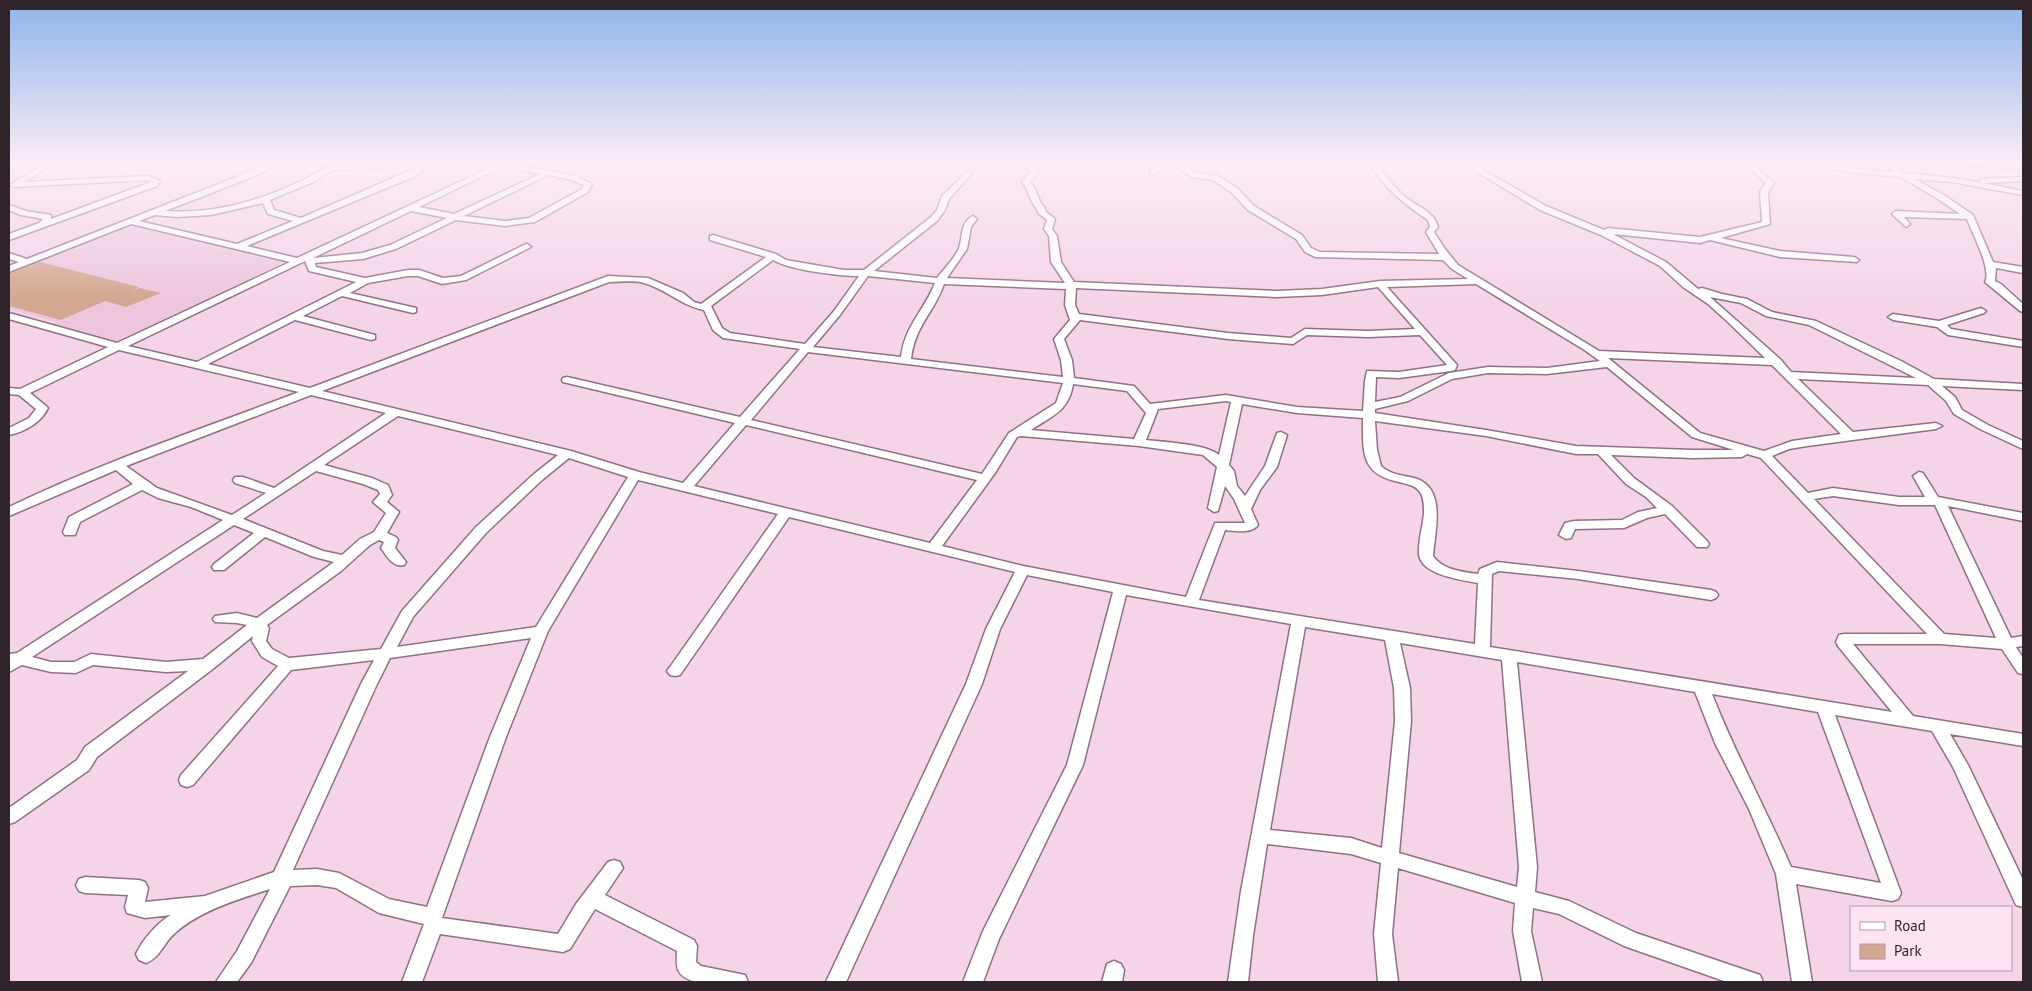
<svg xmlns="http://www.w3.org/2000/svg" width="2032" height="991" font-family="'PT Sans',sans-serif">
<style>
.built{fill:#edc6dd}
.green{fill:#d3a792}
.lines{fill:none;stroke-linecap:round;stroke-linejoin:round}
.minor-casing{stroke:#8e7183;stroke-width:3}
.minor{fill:#fff;fill-rule:evenodd}
</style>
<rect width="100%" height="100%" fill="#f5d4e8"/>
<!-- built -->
<path class="built" d="M137,228l145,35 -165,78 -65,-16 4,-3 -47,-13v-37l113,-43z"/>
<!-- green -->
<path class="green" d="M40,262l99,25 -8,4 8,-3 22,5 -35,14 -21,-6 -44,19 -52,-14v-32z"/>
<g class="lines">
<defs>
<g id="minor">
<path d="M46,163h9l-31,19 124,-6 12,5 -3,5 -148,54v-6l30,-11 4,-4 -22,-4 -12,-5v-5l17,6 25,4v4l100,-37 -4,-2 -133,7 -4,-2z"/>
<path d="M268,163h9l-11,8 -21,9 -80,31c48,3 91,-9 134,-29 12,-5 29,-19 40,-19l-1,2 56,-2 28,1 1,7 -10,6 -166,69 50,12 203,-95h8l68,13 16,8 -4,8 -53,30 -30,4 -49,-6 -60,29 -33,10 -48,4 1,4 49,11 43,-8h11l24,8 18,-2 63,-31 3,-1 4,3 -65,33 -24,4 -24,-8h-10l-40,7 -18,10 66,15v4l-3,1 -71,-17 -39,20 72,19v4l-4,1 -76,-20 -87,44 102,24 298,-112 40,2 35,15 11,9 7,2 65,-47 -56,-17v-4l3,-1 63,19 10,6 58,10h20l67,-53 6,-7 5,-14 26,-25 4,2 -23,26 -4,11 -8,11 -63,50 63,7c7,-9 18,-20 22,-30 4,-11 1,-26 14,-32l4,3 -6,8 -4,22 -20,29 118,5 -14,-21 -2,-26 -5,-7 3,-9 -9,-7c-1,-6 -4,-7 -6,-11 -4,-8 -4,-13 -10,-20l9,-11 -12,-8h8l13,8 -10,11c6,6 6,12 10,19 2,5 5,5 6,11l9,7 -3,10 5,7 4,26 13,20 203,9 45,-2 58,-8 88,-2 -16,-10 -9,-9 -128,-3 -10,-5 -9,-13 -48,-29 -17,-18 -18,-12 -21,-3 -21,-14h9l17,10 21,3 19,12 17,18 48,29 9,13 9,4 119,2 -13,-22 4,-5 -2,-7c-24,-16 -44,-32 -59,-57h7c8,12 17,23 28,33 12,10 30,15 34,31l-4,5 11,17 13,16 141,86 166,7 -36,-35 -21,-19 -25,-17 -23,-21 -59,-31 -61,-25 -78,-47h9l75,43 58,24 4,-2 92,9 62,-15 -2,-30 6,-9 -23,-20h8l23,20 -6,9 2,32 -49,14 59,13 74,6 5,3 -2,2 -77,-5 -70,-17 -10,3 -87,-9 53,28 32,27 4,-1 20,6 25,5 25,13 44,9 85,40 33,18 89,5v6l-81,-4 13,11 7,13 26,15 35,16v8l-43,-20 -26,-15 -8,-13 -18,-16 -130,-6 55,53 83,-9 6,3 -6,3 -129,17 -18,3 -17,7 36,37 25,-5 66,9h26l-12,-21 6,-4 4,1 15,24 85,16v8l-75,-15 63,132 12,-2v10l-7,1 7,11v16l-5,-1 -16,-24 -62,-5h-87l60,72 110,18v12l-73,-12 18,31 55,115v27l-7,-2 -63,-138 -21,-36 -97,-16 66,178 -3,6 -6,2 -96,-17 16,98h-20l-16,-108 -27,-65 -34,-66 -20,-51 -178,-30 20,205 -2,25 34,9 67,32 124,42 3,7h-36l-103,-36 -65,-32 -26,-6 -2,23 11,51h-20l-9,-51 2,-28 -117,-35 -6,66 6,48h-20l-4,-48 7,-71 -30,-9 -84,-10 -14,92 -5,46h-20l13,-91 50,-267 -165,-29 -43,170 -84,174 -16,43h-20l20,-51 84,-166 46,-173 -86,-17 -27,54 -18,55 -136,298h-20l140,-298 20,-55 29,-57 -226,-55 -109,158 -5,1 -5,-1 -3,-4 3,-4 108,-153 -140,-34 -90,151 -42,106 -64,181 116,16 18,-30 32,-42 6,-2 6,2 3,6 -18,27 89,45 3,6 -1,16 5,4 44,9 3,7h-53c-19,-7 -19,-13 -18,-31l-82,-42 -25,40 -7,3 -123,-18 -18,48h-20l22,-58 -45,-11 -43,-25 -19,-3 -27,1 -39,77 -14,19h-21l21,-31 33,-62c-33,11 -69,21 -95,44 -11,9 -15,25 -29,30l-7,-3 -3,-6c7,-15 21,-31 35,-39l-26,3 -18,-5 -2,-6 3,-12 -43,-2 -6,-2 -3,-6 3,-6 6,-2 54,3 6,2 3,6 -3,14 60,-6 69,-24 87,-188 13,-24 -83,10 -98,115 -6,2 -6,-2 -2,-5 2,-5 97,-109 -16,-9 -10,-16 1,-5 -39,32 -117,89 -8,13 -74,52 -6,2v-16l68,-48 8,-13 103,-76 -22,1 -73,-7 -17,8 -25,-1 -29,-7 -13,7 1,-18 7,-1 206,-133 -32,-13 -33,-9 -16,-8 -62,32 -5,13h-10l-2,-3 6,-15 64,-33 -17,-14 -107,46v-9c93,-45 193,-78 290,-115l-180,-42 -89,43 16,13 2,2c-7,15 -24,24 -39,27v-7l20,-10 7,-9 -17,-14 -10,-1v-6l11,1 88,-42 -99,-28v-6l108,30 173,-81 -159,-38 -122,48v-6l10,-4 -10,-3v-6l18,6 212,-83zM410,166l6,2 -115,50 -27,-8 -4,-10 43,-18 19,-12zM504,166l36,8 -86,40 -35,-7zM548,175l23,5 13,5 -2,4 -53,29 -24,3 -41,-5zM263,203l5,11 25,7 -56,23 -98,-23 16,-6 22,2 34,-2zM411,211l36,7 -57,27 -28,8 -49,5zM773,260c17,10 66,16 86,16l-25,35 -29,33 -75,-11 -8,-5 -11,-22zM305,261l4,10 47,11 -159,80 -69,-16zM868,276l67,7c-11,28 -30,42 -34,74l-88,-10 27,-32zM609,282c11,0 25,-2 35,1 22,6 38,23 60,27l9,20 10,8 77,11 -60,68 -173,-40 -4,1 -1,2 1,2 172,41 -52,60 -44,-11 -68,-21 -249,-60zM944,284l122,5 -1,16 5,15 -16,19 7,21 2,17 -152,-18c4,-34 23,-46 33,-75zM1476,284l107,65 17,12 -53,7 -59,-1 -39,6 -49,24 -25,5 1,-25 23,1 52,-7 4,-1 2,-5 -70,-78zM1378,287l37,42 -47,2 -63,-2 -14,9 -63,-5 -149,-19 -4,-9 1,-17 201,9 45,-2zM1710,297l31,6 25,13 43,9 107,53 -125,-6 -10,-12zM1080,320l148,19 65,5 14,-9 61,2 52,-2 27,30 -48,7 -32,-1 -2,10 -2,30 -66,-4 -71,-12 -76,9 -16,-18 -60,-8 -2,-18 -8,-21zM808,352l255,31 -7,20 -47,30 -27,41 -231,-54zM1608,358l164,7 69,69 -49,7 -28,10 -64,-18zM1607,367l85,70 42,13h-41l-117,-4 -90,-16 -111,-17v-4l33,-8 44,-22 36,-6 59,1zM1073,384l54,7 19,22 -12,26 -103,-9c21,-14 38,-19 42,-46zM311,395l75,18 -112,75 -31,-11h-8l-2,3 2,3 31,10 -34,22 -75,-27 -31,-22zM1226,401l5,1 -12,53c-12,-11 -56,-13 -73,-15l12,-31zM1242,404l55,9 66,5c0,34 -3,56 36,64 7,2 16,3 20,9 5,5 5,15 5,22 -1,13 -6,28 -5,42 3,20 43,25 59,28l-3,61 -276,-44 26,-70c11,1 26,4 33,-5l-7,-16 9,-19 17,-23 10,-32 -6,-3 -4,1 -12,33 -20,30 -8,-10 -3,-15 -5,-6zM398,416l160,39 -24,19 -58,53 -74,84 -21,38 -92,9 -17,-9 -6,-8 3,-13 -2,-3 74,-54 29,-26 9,-5 5,2 -3,6c6,8 12,20 23,17l2,-3 -11,-14 3,-8 -2,-3 -9,-4 12,-21 -12,-10 5,-7 -4,-10 -16,-7 -48,-13zM1375,421l111,15 90,18h22l28,30 20,13 11,11 -19,4 -16,8 -48,1 -9,2 -6,12 7,4 5,-1 4,-9 49,-1 23,-10 18,-4 32,33h10l2,-3 -2,-3 -35,-35 -38,-28 -23,-23 82,3 49,-1 5,-3 14,4 166,176h-83l-5,1 -3,7 2,4 54,66 -402,-65 2,-73 7,-3 79,8 133,21 5,-2 2,-3 -2,-3 -5,-2 -133,-19 -81,-9 -17,7 -2,5c-16,-2 -35,-4 -45,-18 2,-26 14,-69 -19,-78 -12,-3 -23,-3 -33,-12l-4,-16zM746,425l231,55 -47,63 -236,-57zM1021,436l118,10 64,9 14,12 -9,41 6,4 4,-1 7,-25 9,13 11,24h-30l-29,74 -163,-31 -81,-20 53,-73 22,-36zM569,458l59,19 -92,150 -139,20 16,-30 73,-84 56,-53zM316,471l47,13 15,6 2,4 -7,8 13,11 -12,19 -14,7 -18,16 -19,-4 -80,-32zM1833,496l66,9h36l61,133 -52,-4 -130,-135zM234,525l20,8 -40,31 -2,3 2,3h10l41,-33 49,20 20,5 -77,56 -20,-5 -22,3 -2,3 2,3 22,1 10,2 -44,34 -37,3 -75,-8 -17,8h-23l-19,-5zM1305,627l80,13 9,48 1,33 -13,127 -31,-10 -81,-8zM531,638l-41,99 -63,170 -38,-8 -50,-26 -22,-4 -24,1 84,-186 13,-26zM1400,643l102,17 17,207 -2,20 -118,-34 12,-132 -1,-33zM1712,694l106,18 63,171 -90,-16c-25,-58 -56,-114 -79,-173z"/>
<path d="M1158,163h8l-10,11h-6v-4z"/>
<path d="M1810,163h13l24,5 47,4 -11,-9h8l13,10 48,5 30,5 -3,-2 4,-2 40,-2v4l-40,2 40,8v4l-71,-13 -38,-3 30,16 29,20 20,47 30,5v6l-27,-5 -1,13 6,3 22,20v8l-3,-1 -35,-29c7,-13 -13,-49 -18,-63l-63,-2 6,7 -4,3 -14,-13 4,-3 64,3 -22,-15 -37,-22 -54,-5z"/>
<path d="M1963,163l60,2v4l-56,-4z"/>
<path d="M1981,308l5,3 -2,2 -37,12 4,4 72,12v6l-75,-12 -11,-8 -44,-7 -5,-3 5,-3 46,7z"/>
<path d="M1114,961l7,3 3,6 -2,12h-20l5,-18z"/>
</g>
</defs>
<!-- minor casing -->
<use href="#minor" class="minor-casing"/>
<!-- minor -->
<use href="#minor" class="minor"/>
</g>
<!-- sky -->
<linearGradient id="sky" x2="0" y2="1"><stop stop-color="#8eb4ec"/><stop offset="0.54" stop-color="#faecf5"/><stop offset="1" stop-color="#faecf5" stop-opacity="0"/></linearGradient>
<rect width="2032" height="301" fill="url(#sky)"/>
<!-- border -->
<rect width="2032" height="991" fill="none" stroke="#30242b" stroke-width="20"/>
<!-- legend -->
<rect x="1850" y="906" width="162" height="65" fill="#fee3f3" stroke="#ac97a3"/>
<rect x="1860" y="922" width="25" height="8" fill="#ffffff" stroke="#ac97a3"/>
<text x="1894" y="931" font-size="15" fill="#30242b">Road</text>
<rect x="1860" y="944" width="25" height="15" fill="#d3a792" stroke="#ac97a3"/>
<text x="1894" y="956" font-size="15" fill="#30242b">Park</text>
</svg>
